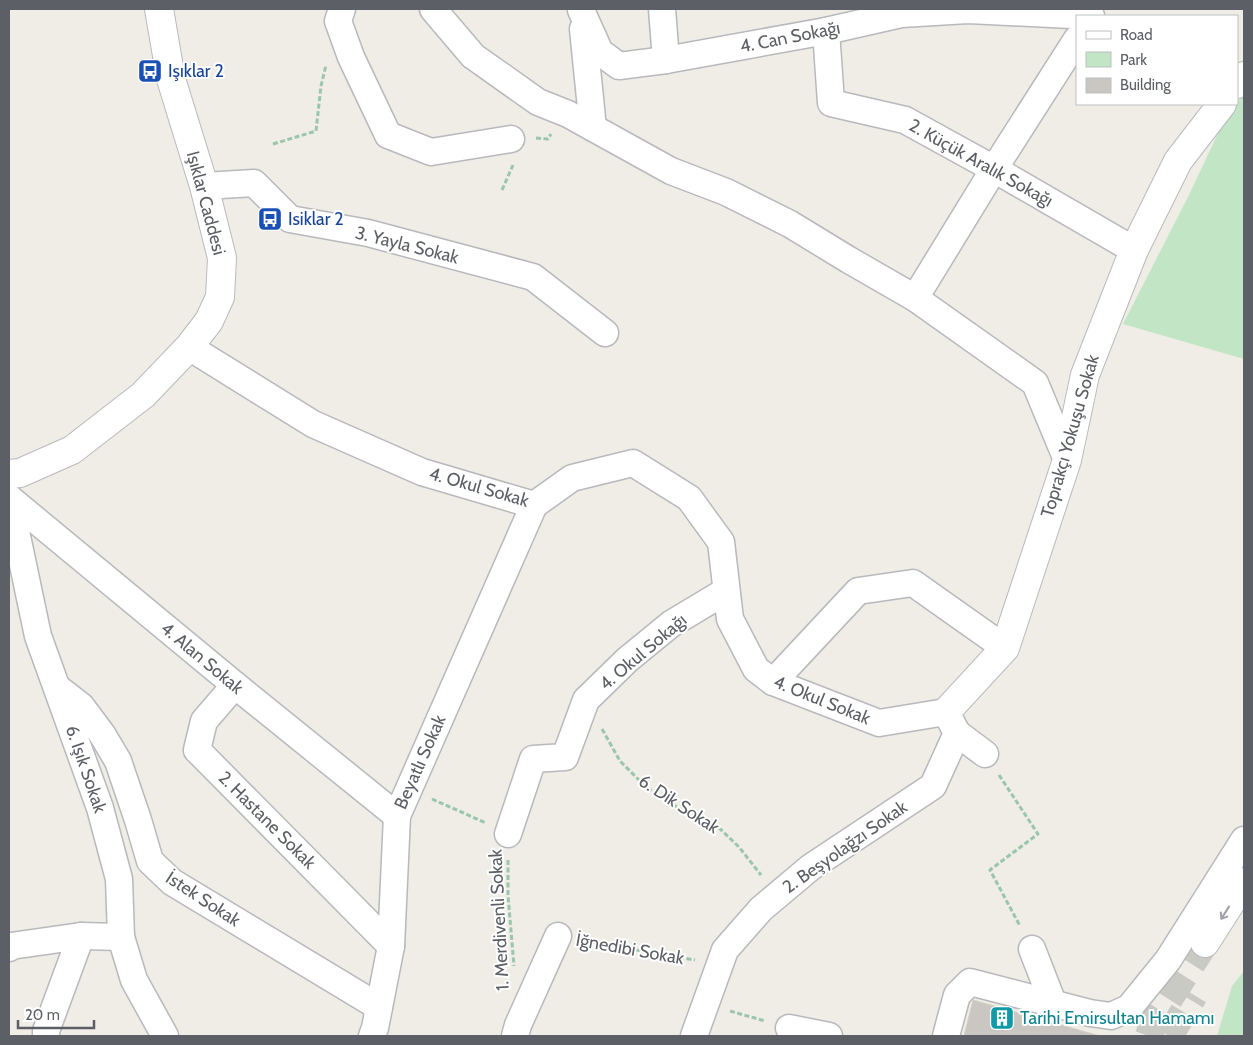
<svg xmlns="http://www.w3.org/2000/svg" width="1253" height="1045" font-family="Cabin,sans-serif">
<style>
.green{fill:#c2e5c5}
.building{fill:#cac7c2;stroke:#d3cfc3}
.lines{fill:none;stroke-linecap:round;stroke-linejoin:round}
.secondary-tunnel{stroke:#cacac5;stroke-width:28;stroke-dasharray:28 14;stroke-linecap:butt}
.street-casing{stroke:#b7b9be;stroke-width:29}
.secondary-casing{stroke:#b8bac0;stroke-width:30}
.path{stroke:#9bc6ab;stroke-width:3;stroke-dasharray:5 2.5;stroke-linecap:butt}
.street{stroke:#fff;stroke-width:26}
.secondary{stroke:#fff;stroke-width:28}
.oneway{stroke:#9d9fa3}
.labels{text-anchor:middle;stroke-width:4;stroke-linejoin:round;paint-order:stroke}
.street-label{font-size:18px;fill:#5c5f65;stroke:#fff}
.transit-label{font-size:18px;fill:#164399;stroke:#fff;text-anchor:start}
.culture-label{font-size:18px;fill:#0d838f;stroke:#fff;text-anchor:start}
</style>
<rect width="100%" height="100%" fill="#efede5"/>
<!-- green -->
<g class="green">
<path d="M1244,93v266l-121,-35 65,-127 34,-72z"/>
<path d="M1244,971v65h-27l15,-50z"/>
</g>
<!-- building -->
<path class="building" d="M973,1000l127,36h-136z"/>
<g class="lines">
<!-- secondary-tunnel -->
<g class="secondary-tunnel">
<path d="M1149,1036l4,-12 52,-81"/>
<path d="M1169,1036l25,-41"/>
</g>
<defs>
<g id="street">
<path d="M342,9l-4,12 13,36 37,78 43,17 80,-13"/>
<path d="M433,9l40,47 65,46 30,12 103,57 55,21 64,32 59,36 66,38 120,85 32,77"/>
<path d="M662,9l4,51"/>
<path d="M581,10l19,42 19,14 47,-6 160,-29 75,-17 67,-4 123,6"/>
<path d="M583,29l10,99"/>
<path d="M826,31l5,72 74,17 89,49 140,81"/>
<path d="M204,186l50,-3 36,36 78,14 165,44 72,56"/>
<path d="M915,298l79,-129 83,-130"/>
<path d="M189,347l124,77 109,48 112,33 38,-27 61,-15 56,35 32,44 9,77 26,50 17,13 106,41 67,-11 11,21 -24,53 -122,81 -50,42 -36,41 -31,86"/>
<path d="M9,498l29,138 62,172 19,71 2,58 13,43 31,56"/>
<path d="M9,498l226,187 162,131"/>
<path d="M773,682l85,-91 55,-8 92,65"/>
<path d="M235,685l-31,36 -7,29 194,196"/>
<path d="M59,689l22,17 21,28 16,27 20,59 12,41 22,21 207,125"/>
<path d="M957,733l28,21"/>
<path d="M508,834l25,-75 32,-2 21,-57 41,-40 44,-36 55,-33"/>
<path d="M9,948l2,-2 70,-10 40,1"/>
<path d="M1032,949l21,54"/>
<path d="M789,1028l40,8"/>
<path d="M46,1036v-5l35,-95"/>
<path d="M372,1036l3,-8 16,-82 6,-130 137,-311"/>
<path d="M515,1036l3,-11 40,-89"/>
<path d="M946,1036l11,-41 13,-13 120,31 21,3 18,-8 39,-48 76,-120"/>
</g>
<g id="secondary">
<path d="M1237,84l7,-8"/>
<path d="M9,474l11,-1 52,-23 71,-55 46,-48 20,-26 11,-24 2,-39 -18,-72 -33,-107 -12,-70"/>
<path d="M946,712l59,-64 62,-188 18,-85 49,-125 44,-89 44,-57"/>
<path d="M1205,943l39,-61"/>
</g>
</defs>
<!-- street casing -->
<use href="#street" class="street-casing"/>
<!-- secondary casing -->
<use href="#secondary" class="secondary-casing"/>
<!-- path -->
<g class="path">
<path d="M536,138l12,1 3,-5"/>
<path d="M273,144l43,-13 5,-45 5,-21"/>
<path d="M502,190l11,-25"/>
<path d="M602,729l18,32 25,25 28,19 40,17 26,25 22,28"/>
<path d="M999,775l39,59 -48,36 30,56"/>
<path d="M432,799l54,24"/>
<path d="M508,860v35l6,71"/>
<path d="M583,941l112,19"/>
<path d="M730,1011l35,10"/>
</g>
<!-- street -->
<use href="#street" class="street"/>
<!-- secondary -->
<use href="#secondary" class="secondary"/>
</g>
<!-- one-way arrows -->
<defs><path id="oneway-shaft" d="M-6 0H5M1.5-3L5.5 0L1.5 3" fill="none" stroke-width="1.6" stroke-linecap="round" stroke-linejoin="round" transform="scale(1.25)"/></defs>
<use class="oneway" href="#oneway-shaft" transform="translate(1225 913) rotate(122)"/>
<!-- icons -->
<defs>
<symbol id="bus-square" viewBox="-11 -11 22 22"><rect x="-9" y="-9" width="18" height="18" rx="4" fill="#1a4fb4" stroke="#fff"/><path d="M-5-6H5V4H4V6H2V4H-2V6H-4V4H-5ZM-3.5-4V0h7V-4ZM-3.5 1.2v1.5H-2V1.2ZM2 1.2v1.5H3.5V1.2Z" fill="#fff"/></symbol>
<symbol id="building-square" viewBox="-11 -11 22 22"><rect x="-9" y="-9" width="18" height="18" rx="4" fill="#0f9aa8" stroke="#fff"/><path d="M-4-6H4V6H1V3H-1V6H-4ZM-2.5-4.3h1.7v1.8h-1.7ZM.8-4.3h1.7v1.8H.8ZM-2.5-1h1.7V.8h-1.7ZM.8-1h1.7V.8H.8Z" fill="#fff"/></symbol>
</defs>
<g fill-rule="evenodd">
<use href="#bus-square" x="136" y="57" width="28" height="28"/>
<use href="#bus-square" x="256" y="205" width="28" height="28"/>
<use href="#building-square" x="988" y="1004" width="28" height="28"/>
</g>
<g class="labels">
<!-- street labels -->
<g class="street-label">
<text transform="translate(790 37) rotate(-11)" y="6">4. Can Sokağı</text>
<text transform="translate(981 163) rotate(29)" y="6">2. Küçük Aralık Sokağı</text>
<text transform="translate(206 203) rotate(75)" y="6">Işıklar Caddesi</text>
<text transform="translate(407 245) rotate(14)" y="6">3. Yayla Sokak</text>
<text transform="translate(1070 436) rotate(-74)" y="6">Toprakçı Yokuşu Sokak</text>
<text transform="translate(479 487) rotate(16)" y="6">4. Okul Sokak</text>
<text transform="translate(643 652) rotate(-40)" y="6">4. Okul Sokağı</text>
<text transform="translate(202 658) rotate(40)" y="6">4. Alan Sokak</text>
<text transform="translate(822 700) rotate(22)" y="6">4. Okul Sokak</text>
<text transform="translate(420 762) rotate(-66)" y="6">Beyatlı Sokak</text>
<text transform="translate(86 769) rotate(71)" y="6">6. Işık Sokak</text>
<text transform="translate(679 804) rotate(33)" y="6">6. Dik Sokak</text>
<text transform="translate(267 820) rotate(45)" y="6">2. Hastane Sokak</text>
<text transform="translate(845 847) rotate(-35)" y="6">2. Beşyolağzı Sokak</text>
<text transform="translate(203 899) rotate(33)" y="6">İstek Sokak</text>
<text transform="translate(499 920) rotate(-93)" y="6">1. Merdivenli Sokak</text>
<text transform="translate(630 949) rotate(10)" y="6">İğnedibi Sokak</text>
</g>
<!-- transit labels -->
<g class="transit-label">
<text x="168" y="77">Işıklar 2</text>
<text x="288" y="225">Isiklar 2</text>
</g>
<!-- culture labels -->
<g class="culture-label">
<text x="1020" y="1024">Tarihi Emirsultan Hamamı</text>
</g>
</g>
<!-- border -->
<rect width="1253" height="1045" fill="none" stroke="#5c5f65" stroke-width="20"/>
<!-- legend -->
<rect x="1076" y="15" width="162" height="90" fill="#ffffff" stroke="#bebfc1"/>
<rect x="1086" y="31" width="25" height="8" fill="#ffffff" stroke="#bebfc1"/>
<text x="1120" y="40" font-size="15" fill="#5c5f65">Road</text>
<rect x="1086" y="52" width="25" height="15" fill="#c2e5c5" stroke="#bebfc1"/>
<text x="1120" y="65" font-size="15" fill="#5c5f65">Park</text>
<rect x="1086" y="78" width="25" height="15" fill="#cac7c2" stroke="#bebfc1"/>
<text x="1120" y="90" font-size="15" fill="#5c5f65">Building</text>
<!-- scale -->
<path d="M18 1020v8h76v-8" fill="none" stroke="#5c5f65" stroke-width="2.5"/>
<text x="25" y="1020" font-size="15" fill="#5c5f65" stroke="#ffffff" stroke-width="4" paint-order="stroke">20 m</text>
</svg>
